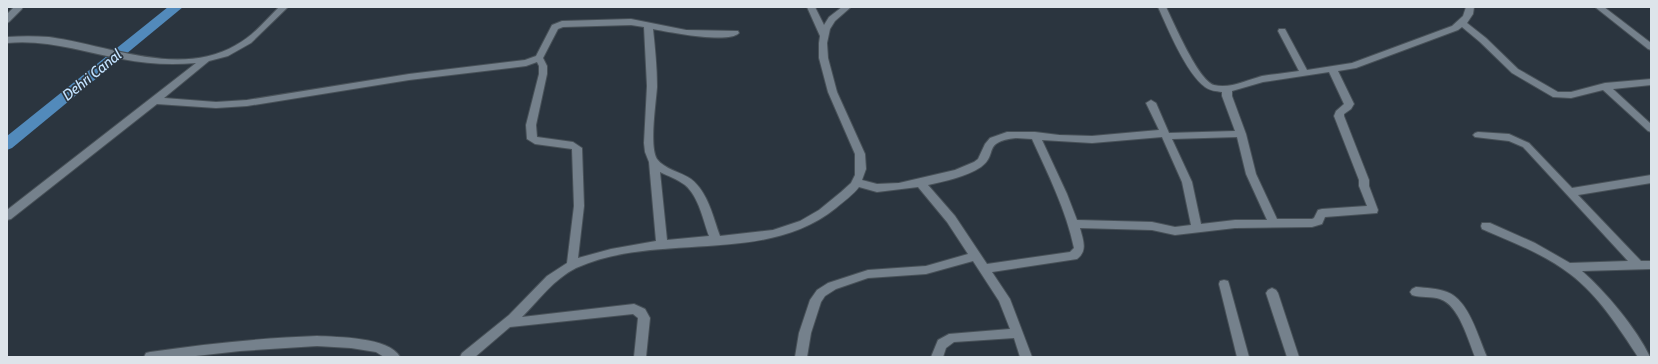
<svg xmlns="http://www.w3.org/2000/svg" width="1658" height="364" font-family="Cabin,sans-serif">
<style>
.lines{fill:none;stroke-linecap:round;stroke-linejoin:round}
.canal{fill:#528abb;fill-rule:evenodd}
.service-casing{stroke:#485158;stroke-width:9}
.minor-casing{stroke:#485158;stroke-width:2}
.service{stroke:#75818c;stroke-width:7}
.minor{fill:#75818c;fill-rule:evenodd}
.labels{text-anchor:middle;stroke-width:3.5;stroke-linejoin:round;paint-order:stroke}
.water-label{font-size:15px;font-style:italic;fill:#c4e3ff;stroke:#2b353f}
</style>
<rect width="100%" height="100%" fill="#2b353f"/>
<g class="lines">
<!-- canal -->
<path class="canal" d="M168,7h15l-171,141 -5,2v-14z"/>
<defs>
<path id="service" d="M7,19l12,-12"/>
<g id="minor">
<path d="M279,7h9l-37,36 -23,13 -19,5 -45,37 52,4 31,-2 162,-26 116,-14 11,-4 16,-31 10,-4 69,-2 55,11 52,1 1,2c-10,11 -71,-1 -86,-4 2,19 4,38 4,58 -1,16 -8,59 0,72 7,10 24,13 34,20 17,13 22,38 29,57l53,-6 27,-9 19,-11 22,-18 10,-9 4,-8v-21l-27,-62 -9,-34v-15l1,-7 -13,-29h8l9,18 5,-8 13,-10h9l-16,14 -5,8 -3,14 1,15 9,34 28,62 1,15 -4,11 15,4 22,-1 56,-13 19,-8 4,-3 7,-15 5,-6 17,-6h28l24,3 33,1 67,-6 -13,-27 5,-3 5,3 13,30 66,-2 -13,-35v-4c-6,-1 -12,-1 -17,-5 -19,-14 -37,-58 -47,-80h8c8,16 32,73 48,78 16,4 33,-5 48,-9 12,-2 25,-3 37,-5l-21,-40 1,-2h6l22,41 45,-7 100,-37 11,-10 3,-9h8l-1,7 -6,9 19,15 32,31 40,23h13l34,-9 46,-4v6l-38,4 38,35v8l-3,-1 -45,-41 -32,8 -18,-1 -41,-24 -32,-31 -18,-15 -4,3 -102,38 -18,3 16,33 -3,5 -7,5v2l25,64v6l9,24 -1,3 -52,4 -3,7 -10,3 -77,1 -60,7 -23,-5 -72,-2c3,12 8,23 -3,31l-85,13 18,27 22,58h-12l-6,-19 -60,4 -8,6 -3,9h-12l7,-17 11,-6 61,-5 -11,-28 -26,-40 -47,13 -58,4 -32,11 -11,7 -4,6 -10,31 -4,24h-12l4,-24 11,-33 7,-10 11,-7 40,-13 58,-4 42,-12 -21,-32 -29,-35 -41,5 -18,-5c-6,8 -15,14 -23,21 -71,58 -178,23 -260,60 -22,11 -37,32 -54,49l112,-13 11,5 5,9 -4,39h-12l4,-39 -5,-4 -123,13 -35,30h-15l2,-4 47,-38 38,-39 20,-13 7,-57 -2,-57 -37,-5 -8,-5 -1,-14 13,-51v-8l-2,-4 -11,4 -117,14 -162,26 -31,2 -59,-4 -146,115 -4,1v-10l189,-147c-25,2 -49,1 -74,-4 -39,-7 -75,-20 -115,-16v-6c14,-1 28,-1 42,0 59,8 130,41 187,8 17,-9 30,-25 43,-38zM631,25l13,2 3,59 -3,57 1,9 4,10 7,79 -45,8 -33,9 6,-52 -2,-58 -9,-6 -36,-5 -1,-12 11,-51v-8l-4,-8 15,-29 5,-2zM1329,72l15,32 -8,7 -2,5 25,64v6l8,20 -45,3 -4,1 -4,8 -2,1h-35l-21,-45 -10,-40 -14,-38v-5l31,-9zM1162,137l20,45 9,43 -16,2 -23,-5 -75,-2 -10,-26 -25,-54 50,3zM1237,137l9,37 21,46h-32l-34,4 -9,-42 -20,-43zM1016,138l16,1c16,35 34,71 42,109l-4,4 -83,12 -32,-48 -27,-31c17,-4 38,-8 53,-18 18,-13 0,-25 35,-29zM660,172c8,4 17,7 25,13 14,12 18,35 24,51l-42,4z"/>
<path d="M1595,7h9l47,36v7l-3,-1z"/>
<path d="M1478,132l31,2 20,9 43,45 79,-13v8l-73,12 63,66h10v8l-69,2c23,20 55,58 68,86h-12c-19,-29 -40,-62 -68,-83 -26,-20 -58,-32 -88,-45l-1,-3 1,-3h8l45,20 35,20 58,-2 -105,-114 -14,-6 -34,-4 -2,-2 2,-2z"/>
<path d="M1224,280l4,1 1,3 20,73h-12l-18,-73 1,-3z"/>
<path d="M1416,287c10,1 21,1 31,5 22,8 31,45 40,65h-12c-7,-17 -16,-52 -35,-58 -9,-3 -19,-1 -28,-4l-2,-3 2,-3z"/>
<path d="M1272,288l4,2 2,3 21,64h-12l-21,-64 2,-3z"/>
<path d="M317,336c20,1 73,1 83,21h-16l-8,-5 -25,-4 -34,-2 -77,5 -53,6h-43l2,-4 4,-1c56,-8 111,-14 167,-16z"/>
</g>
</defs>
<!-- service casing -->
<use href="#service" class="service-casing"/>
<!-- minor casing -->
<use href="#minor" class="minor-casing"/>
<!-- service -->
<use href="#service" class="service"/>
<!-- minor -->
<use href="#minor" class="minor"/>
</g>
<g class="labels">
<!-- water labels -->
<g class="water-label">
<text transform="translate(92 75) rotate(-39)" y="5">Dehri Canal</text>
</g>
</g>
<!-- border -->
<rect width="1658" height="364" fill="none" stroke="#dde4ea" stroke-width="16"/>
</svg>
